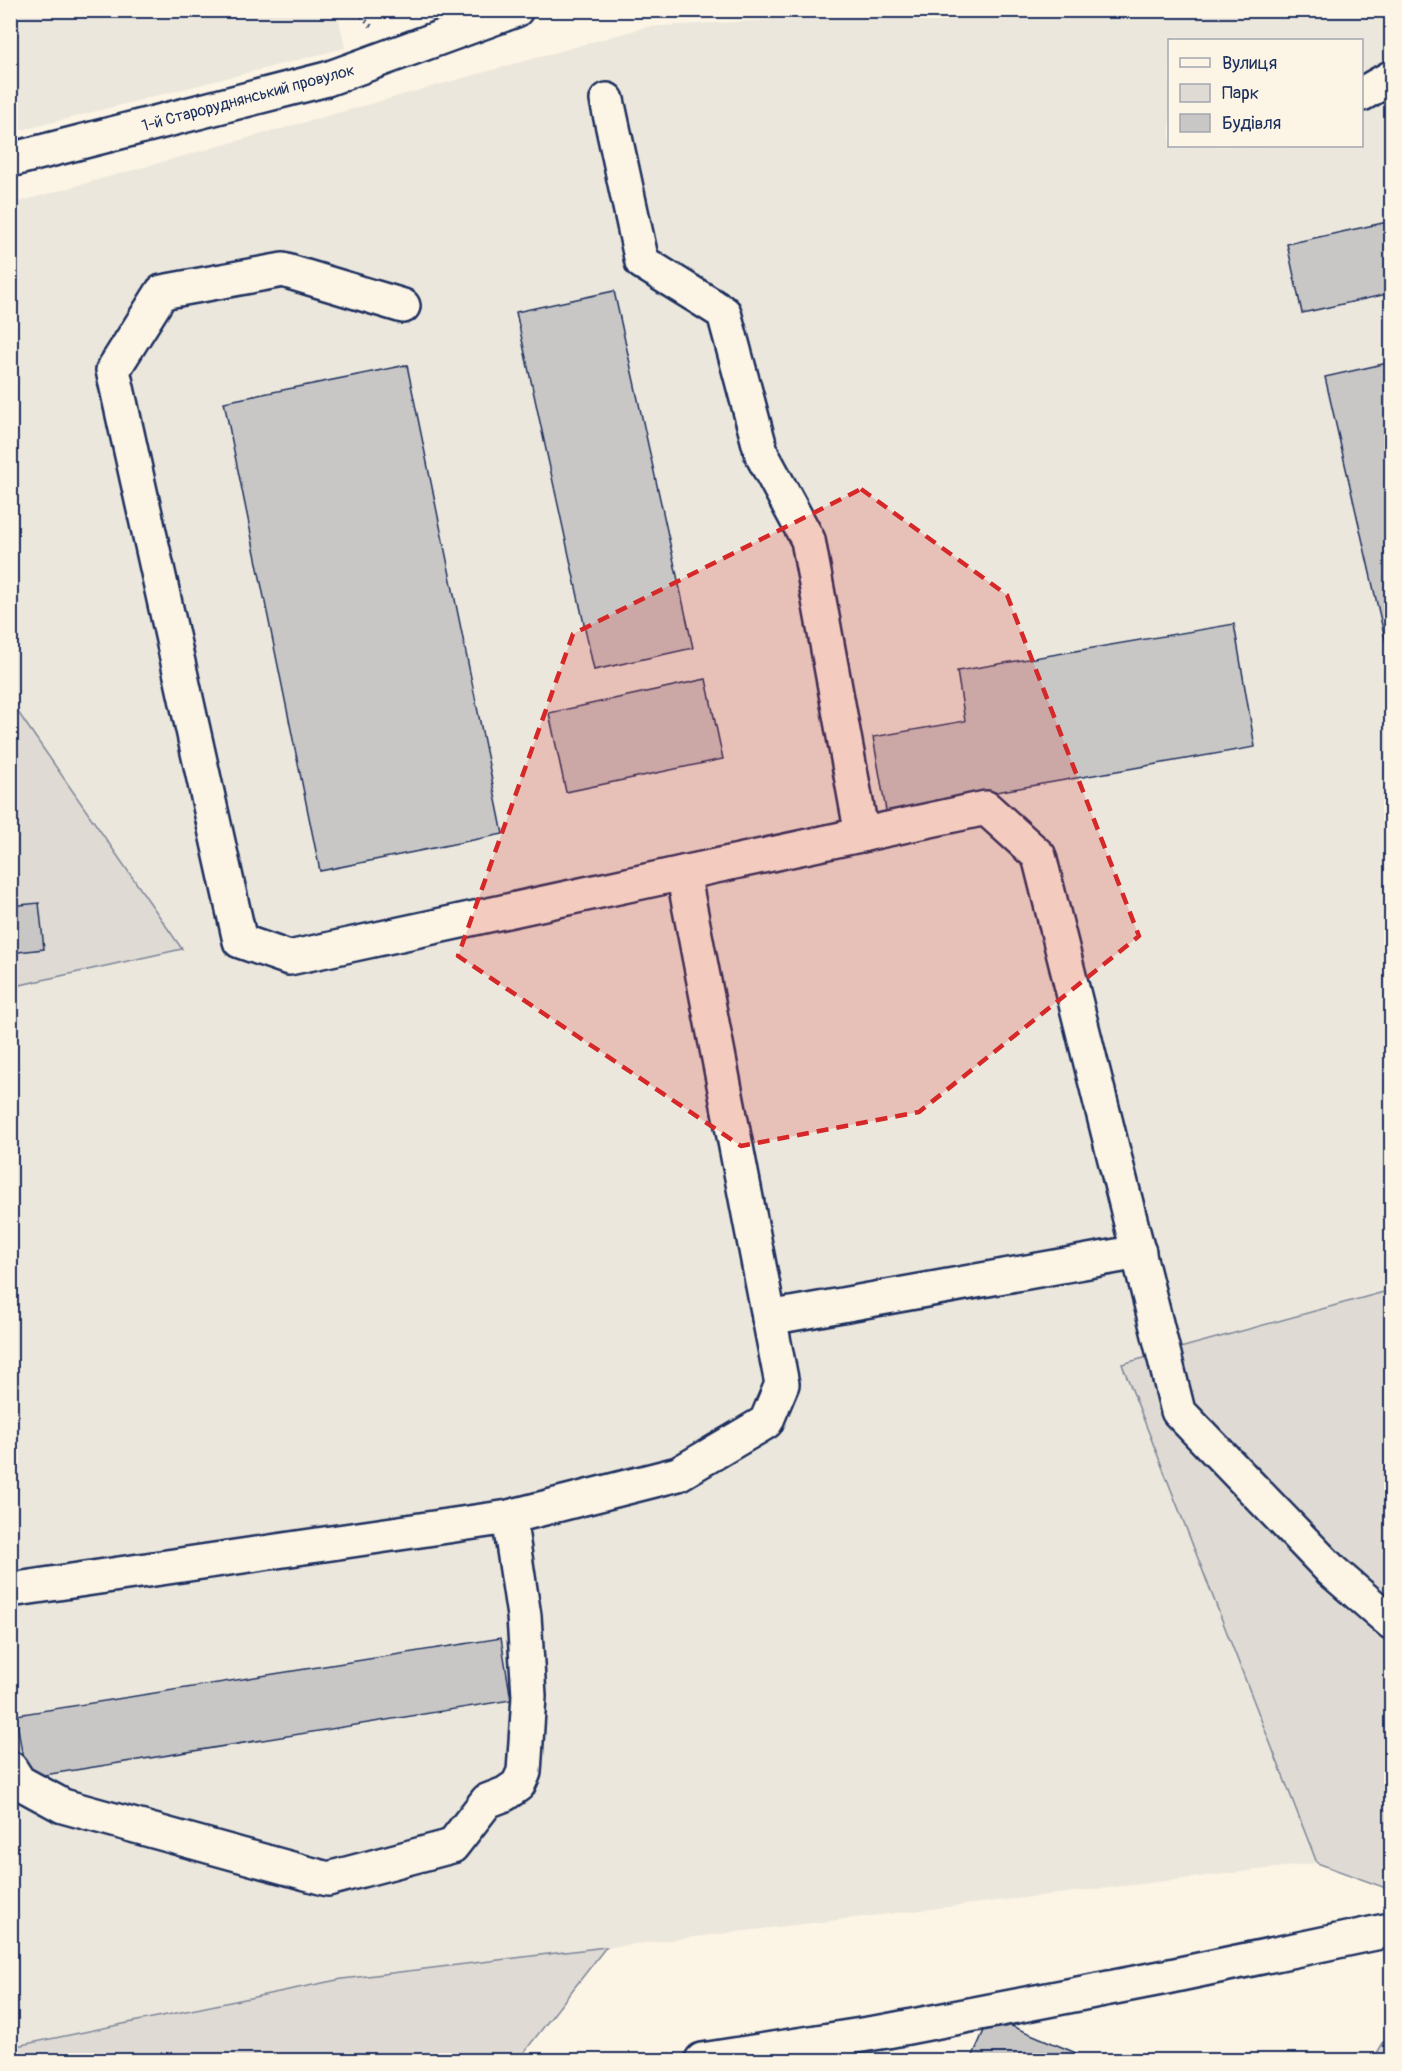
<svg xmlns="http://www.w3.org/2000/svg" width="1402" height="2071" font-family="Pangolin,sans-serif">
<style>
.built{fill:#ece7dc;fill-rule:evenodd}
.green{fill:#dfdbd4;stroke:#7d8599;stroke-width:1.5}
.building{fill:#c8c7c6;stroke:#1b2f5e;stroke-width:1.5}
.lines{fill:none;stroke-linecap:round;stroke-linejoin:round}
.minor-casing{stroke:#1b2f5e;stroke-width:38}
.path{stroke:#1b2f5e;stroke-width:4;stroke-dasharray:1.5 4.5;stroke-linecap:butt}
.minor{stroke:#fcf5e5;stroke-width:33}
.marked{fill:#d62828;fill-opacity:0.2;stroke:#d62828;stroke-width:4.5;stroke-dasharray:12 8;stroke-linejoin:round}
.labels{text-anchor:middle;stroke-width:4.5;stroke-linejoin:round;paint-order:stroke}
.street-label{font-size:16px;fill:#1b2f5e;stroke:#fcf5e5}
</style>
<rect width="100%" height="100%" fill="#fcf5e5"/>
<filter id="ink" filterUnits="userSpaceOnUse"><feTurbulence type="fractalNoise" baseFrequency=".0167" numOctaves="2"/><feDisplacementMap in="SourceGraphic" scale="12" xChannelSelector="R" yChannelSelector="G"/><feConvolveMatrix kernelMatrix="1 2 1 2 8 2 1 2 1" color-interpolation-filters="sRGB"/></filter>
<g filter="url(#ink)">
<!-- built -->
<g class="built">
<path d="M11,10l326,1 8,37 -334,85z"/>
<path d="M935,10l456,1v1279l-269,75 195,498 -975,116 -331,68 -1,-1060 172,-38 -171,-247v-498l635,-177zM1170,40h192v106h-192z"/>
</g>
<!-- green -->
<g class="green">
<path d="M11,702l171,247 -171,38z"/>
<path d="M1391,1290v600l-74,-27 -195,-499z"/>
<path d="M606,1947l-88,113h-507v-13l331,-68z"/>
<path d="M1391,2029v31h-18z"/>
</g>
<!-- building -->
<g class="building">
<path d="M1392,221v72l-90,20 -15,-69z"/>
<path d="M614,291l79,357 -99,22 -78,-358z"/>
<path d="M1392,362v307l-67,-292z"/>
<path d="M407,365l96,469 -183,37 -96,-469z"/>
<path d="M1234,624l21,123 -369,64 -13,-74 92,-16 -8,-50z"/>
<path d="M706,679l17,80 -157,33 -17,-79z"/>
<path d="M39,903l5,46 -34,4v-47z"/>
<path d="M501,1638l10,62 -485,78 -10,-63z"/>
<path d="M990,2017l86,36 -3,7h-102z"/>
</g>
<g class="lines">
<defs>
<g id="minor">
<path d="M1362,94l30,-17"/>
<path d="M607,100l35,162 82,51 38,142 46,85 54,295"/>
<path d="M10,160l317,-81 189,-69"/>
<path d="M403,306l-120,-36 -121,22 -49,78 127,571 49,17 394,-85"/>
<path d="M769,1318l370,-66"/>
<path d="M10,1590l499,-73 169,-43 88,-52 16,-38 -99,-511 303,-65 53,48 139,555 154,160 60,52"/>
<path d="M10,1768l9,14 44,24 265,73 124,-33 35,-45 18,-7 13,-9 6,-13 5,-76 -5,-80 -15,-99"/>
<path d="M702,2060l185,-29 274,-53 224,-47 7,1"/>
</g>
</defs>
<!-- minor casing -->
<use href="#minor" class="minor-casing"/>
<!-- path -->
<g class="path">
<path d="M361,10l1,6 9,10"/>
<path d="M1382,2060l10,-16"/>
</g>
<!-- minor -->
<use href="#minor" class="minor"/>
</g>
</g>
<!-- marked area -->
<path class="marked" d="M861,489l146,106 132,341 -220,176 -178,34 -283,-190 115,-322z"/>
<g class="labels">
<!-- street labels -->
<g class="street-label">
<text transform="translate(248 97) rotate(-15)" y="6">1-й Староруднянський провулок</text>
</g>
</g>
<!-- margin -->
<rect width="1402" height="2071" fill="none" stroke="#fcf5e5" stroke-width="36"/>
<rect x="18" y="18" width="1366" height="2035" fill="none" stroke="#1b2f5e" stroke-width="2" filter="url(#ink)"/>
<!-- legend -->
<rect x="1168" y="39" width="195" height="108" fill="#fcf5e5" stroke="#a2a6af" stroke-width="1.5"/>
<rect x="1180" y="58" width="30" height="9" fill="#fcf5e5" stroke="#a2a6af" stroke-width="1.5"/>
<text x="1222" y="69" font-size="18" fill="#1b2f5e">Вулиця</text>
<rect x="1180" y="84" width="30" height="18" fill="#dfdbd4" stroke="#a2a6af" stroke-width="1.5"/>
<text x="1222" y="99" font-size="18" fill="#1b2f5e">Парк</text>
<rect x="1180" y="114" width="30" height="18" fill="#c8c7c6" stroke="#a2a6af" stroke-width="1.5"/>
<text x="1222" y="129" font-size="18" fill="#1b2f5e">Будівля</text>
</svg>
